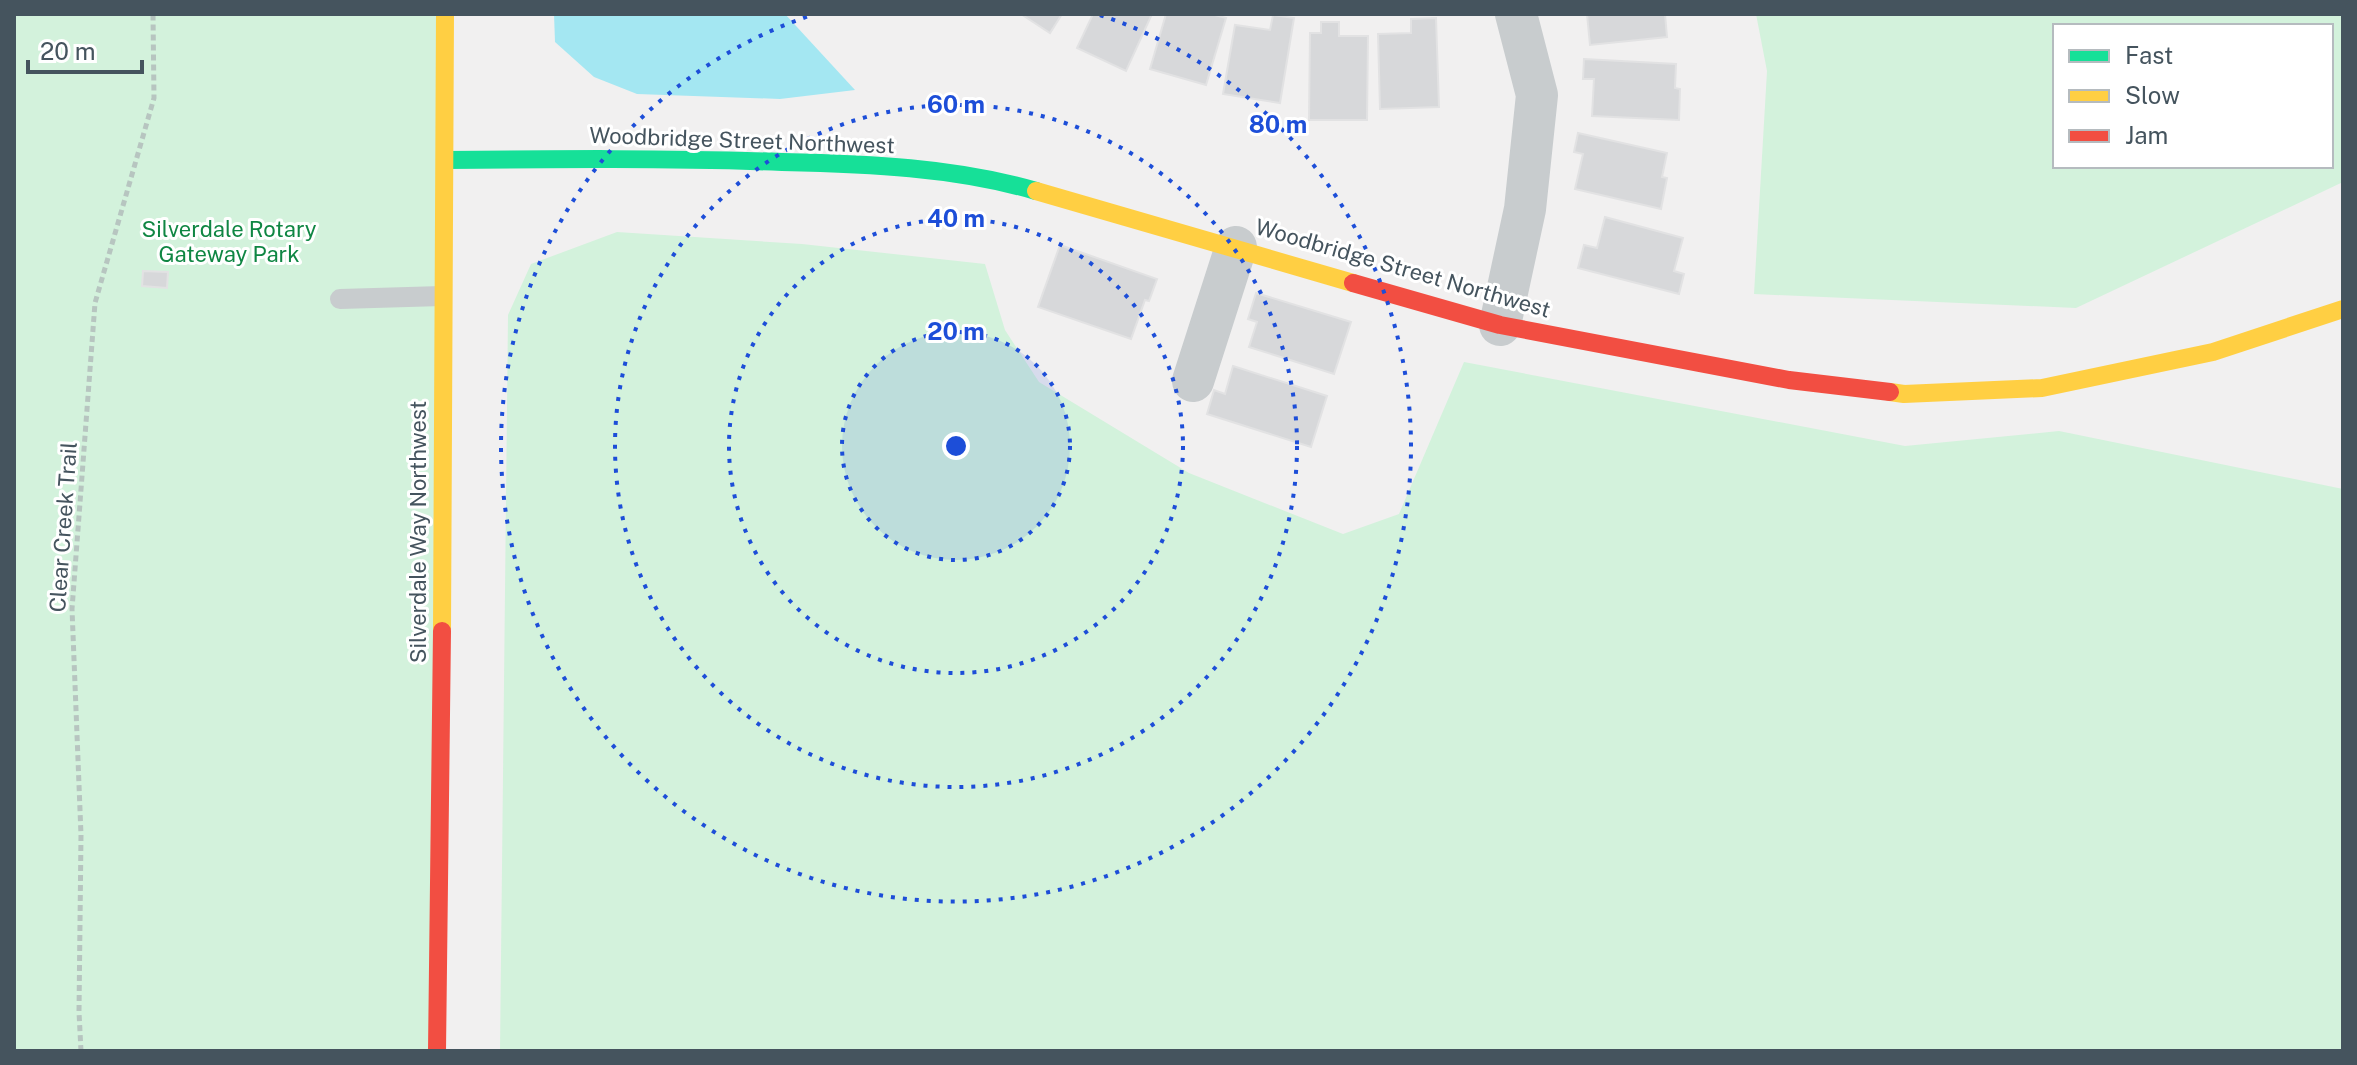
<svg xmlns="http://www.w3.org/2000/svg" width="2357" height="1065" font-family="'Public Sans',sans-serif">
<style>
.green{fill:#d3f2dc;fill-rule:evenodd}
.water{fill:#a4e7f2}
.building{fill:#d7d8da;stroke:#e2e2e3;stroke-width:2}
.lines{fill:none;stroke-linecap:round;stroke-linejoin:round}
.path{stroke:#b7c5c0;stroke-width:5;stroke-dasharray:6 4;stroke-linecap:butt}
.lane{stroke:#c8ccce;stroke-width:20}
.street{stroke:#c8ccce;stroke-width:42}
.fast{stroke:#16e098;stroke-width:18}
.slow{stroke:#ffcf43;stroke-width:18}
.jam{stroke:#f24e42;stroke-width:18}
.ring{fill:none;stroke:#1d4ed8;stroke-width:4;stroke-dasharray:4 8}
.labels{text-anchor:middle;stroke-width:6;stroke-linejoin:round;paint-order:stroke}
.street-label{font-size:22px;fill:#45545e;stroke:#fff}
.park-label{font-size:22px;fill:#0f8643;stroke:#fff}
.centre{fill:#1d4ed8;stroke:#fff;stroke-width:4}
.ring-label{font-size:24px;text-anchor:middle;font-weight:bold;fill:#1d4ed8;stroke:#fff;stroke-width:6;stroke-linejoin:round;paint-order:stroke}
</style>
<rect width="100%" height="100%" fill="#f1f0f0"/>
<!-- green -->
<g class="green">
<path d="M14,14h431l-8,1037h-423z"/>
<path d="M1756,14h587v168l-267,126 -322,-14 13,-223zM2331,26v140h-276v-140z"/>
<path d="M617,232l185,12 183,20 20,66 34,52 150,91 154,61 56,-20 65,-152 441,84 154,-15 284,58v562h-1843l8,-736 23,-51z"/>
</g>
<!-- water -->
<path class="water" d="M554,14h231l70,76 -75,9 -143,-5 -43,-17 -39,-35z"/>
<!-- building -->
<g class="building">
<path d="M1021,14h41l-12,19z"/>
<path d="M1093,14h59l-26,57 -49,-23z"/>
<path d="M1166,14h45l15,4 -20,67 -56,-16z"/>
<path d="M1587,14h81h-3l2,23 -77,8z"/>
<path d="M1273,15l21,3 -14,85 -57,-9 12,-69 35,5z"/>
<path d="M1436,18l3,89 -59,2 -2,-75 33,-1v-14z"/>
<path d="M1321,22h18v14h29l-1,84h-58l1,-87h11z"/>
<path d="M1584,59l92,5 -1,24 5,1 -1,31 -87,-4 2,-37h-11z"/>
<path d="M1578,133l89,20 -5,24 5,1 -6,31 -86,-20 8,-35 -9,-2z"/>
<path d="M1605,217l78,21 -9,33 10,3 -5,20 -101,-26 6,-23 13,3z"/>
<path d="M1060,245l97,34 -8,22 -4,-1 -14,39 -93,-32z"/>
<path d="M143,271l25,1 -1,16 -25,-2z"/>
<path d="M1256,293l95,29 -17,52 -85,-27 8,-25 -9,-3z"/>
<path d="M1233,366l94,30 -16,51 -104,-33 7,-24 11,4z"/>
</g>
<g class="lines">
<!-- path -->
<path class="path" d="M81,1051l-2,-39 2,-177 -9,-226 23,-306 59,-205 -1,-84"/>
<!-- lane -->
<path class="lane" d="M340,299l102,-3"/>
<!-- street -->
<g class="street">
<path d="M1500,325l25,-116 12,-114 -21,-81"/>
<path d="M1193,381l43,-134"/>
</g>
<!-- fast -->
<path class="fast" d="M445,160c112,-1 224,-2 337,2 85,2 172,5 254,29"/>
<!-- slow -->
<g class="slow">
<path d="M1036,191l317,92"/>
<path d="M1890,392l14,2 138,-6 171,-36 130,-43"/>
<path d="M442,631l3,-617"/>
</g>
<!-- jam -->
<g class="jam">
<path d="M1353,283l147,42 289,55 101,12"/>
<path d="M437,1051l5,-420"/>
</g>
</g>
<!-- distance rings -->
<circle cx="956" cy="446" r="114" fill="#1d4ed8" fill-opacity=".12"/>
<g class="ring">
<circle cx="956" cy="446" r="114"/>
<circle cx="956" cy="446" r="227"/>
<circle cx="956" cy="446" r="341"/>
<path d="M1100 15A455 455 0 1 1 812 15"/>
</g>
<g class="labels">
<!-- street labels -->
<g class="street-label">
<text transform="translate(742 140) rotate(2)" y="8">Woodbridge Street Northwest</text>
<text transform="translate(1403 268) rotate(16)" y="8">Woodbridge Street Northwest</text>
<text transform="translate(63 527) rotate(-86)" y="8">Clear Creek Trail</text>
<text transform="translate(418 532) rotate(-90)" y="8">Silverdale Way Northwest</text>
</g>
<!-- park labels -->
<g class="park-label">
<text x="229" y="237">Silverdale Rotary<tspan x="229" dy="25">Gateway Park</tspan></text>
</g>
</g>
<circle cx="956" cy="446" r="12" class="centre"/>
<g class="ring-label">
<text x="956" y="113">60 m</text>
<text x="1278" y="133">80 m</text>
<text x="956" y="227">40 m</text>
<text x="956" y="340">20 m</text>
</g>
<!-- border -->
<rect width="2357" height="1065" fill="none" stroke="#45545e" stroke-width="32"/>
<!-- legend -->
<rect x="2053" y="24" width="280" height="144" fill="#ffffff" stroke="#b5bbbf" stroke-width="2"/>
<rect x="2069" y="50" width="40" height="12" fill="#16e098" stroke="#b5bbbf" stroke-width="2"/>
<text x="2125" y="64" font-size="24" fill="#45545e">Fast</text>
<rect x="2069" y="90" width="40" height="12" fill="#ffcf43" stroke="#b5bbbf" stroke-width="2"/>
<text x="2125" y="104" font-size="24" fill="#45545e">Slow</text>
<rect x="2069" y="130" width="40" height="12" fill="#f24e42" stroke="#b5bbbf" stroke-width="2"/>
<text x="2125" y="144" font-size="24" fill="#45545e">Jam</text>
<!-- scale -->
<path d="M28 60v12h114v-12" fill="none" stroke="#45545e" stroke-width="4"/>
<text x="40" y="60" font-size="24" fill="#45545e" stroke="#ffffff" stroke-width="6" paint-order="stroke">20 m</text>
</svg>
